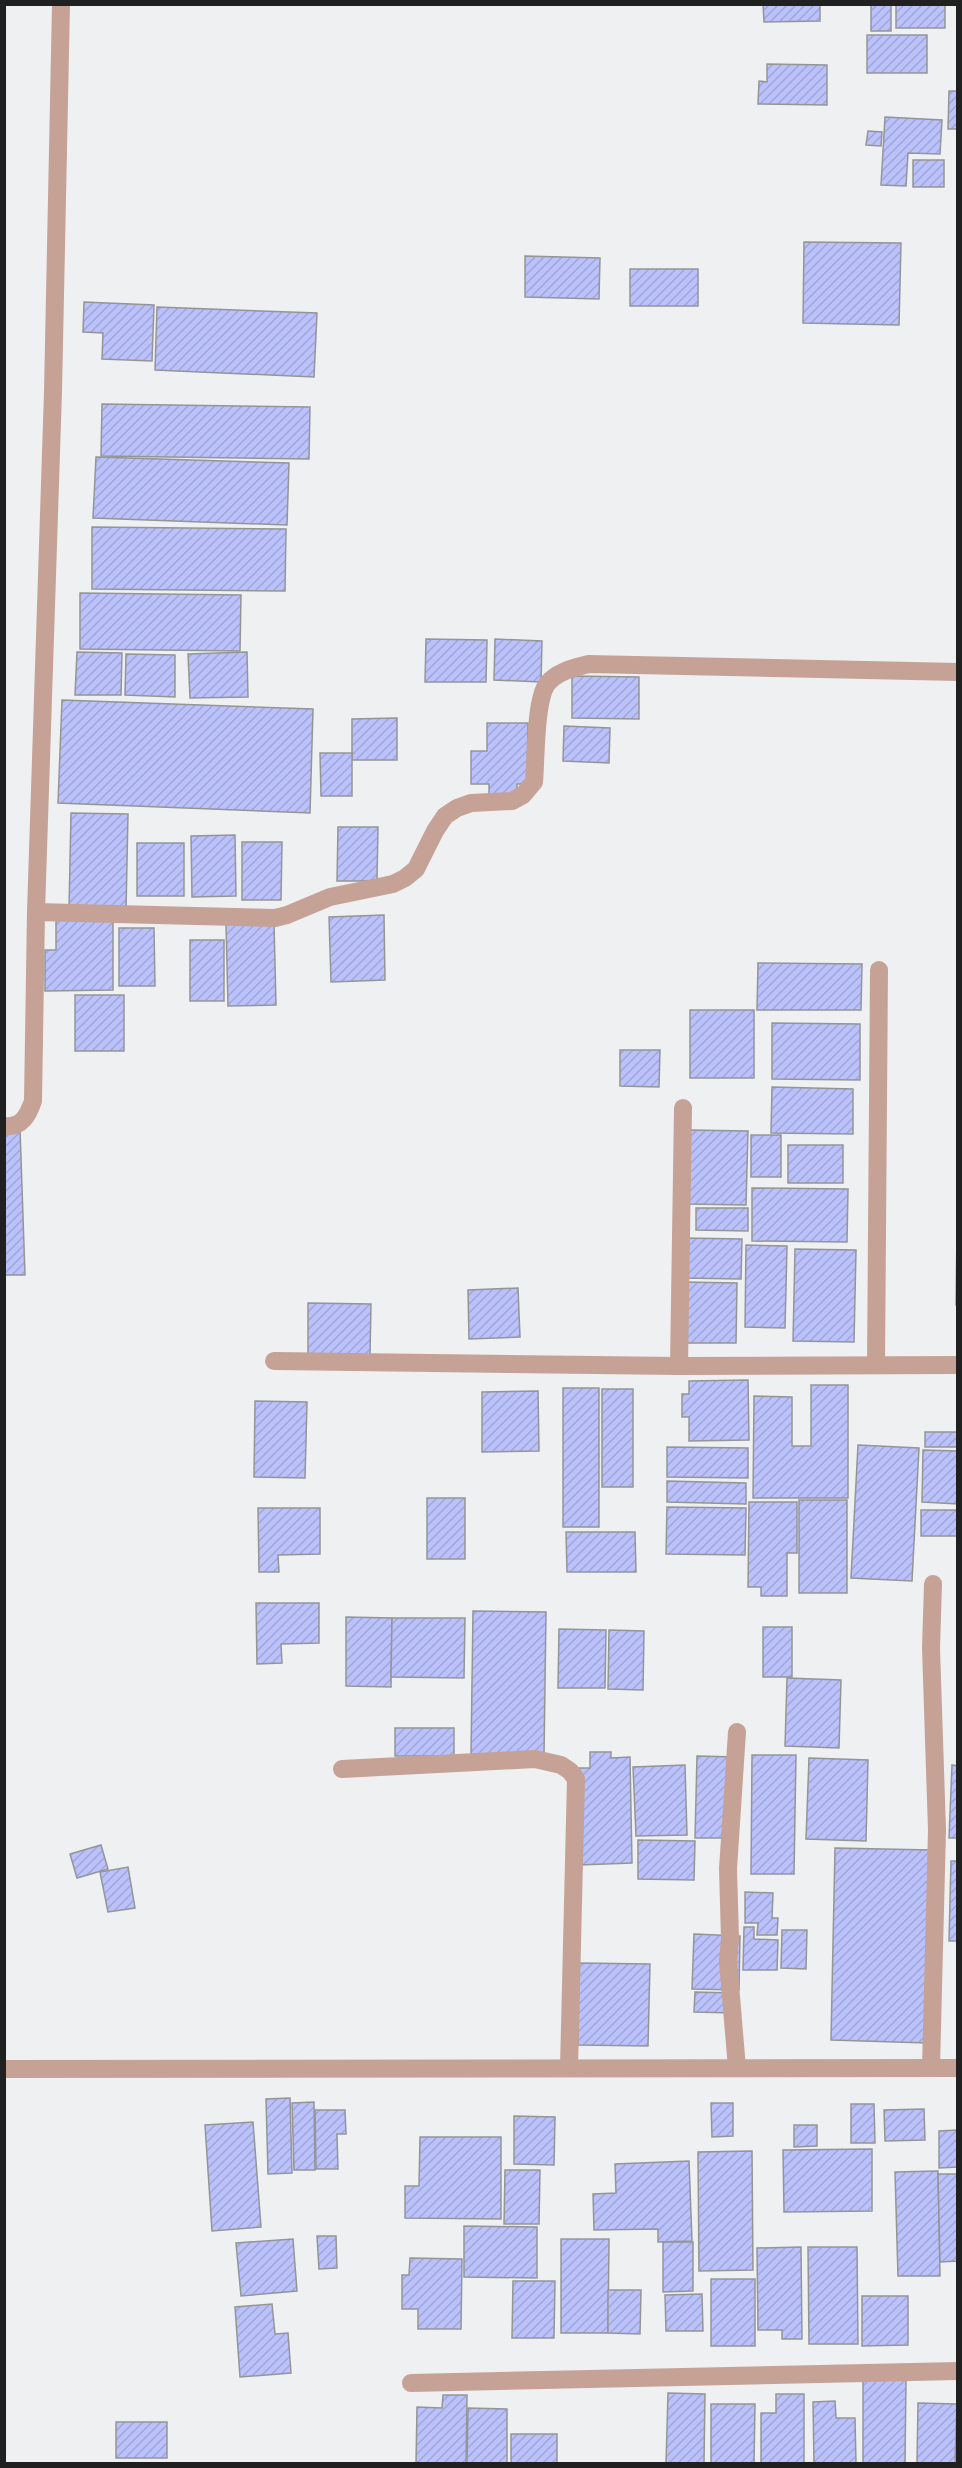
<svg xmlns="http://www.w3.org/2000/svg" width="962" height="2468" font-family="Arial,sans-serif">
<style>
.building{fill:url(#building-hatch);stroke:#949597;stroke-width:1.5}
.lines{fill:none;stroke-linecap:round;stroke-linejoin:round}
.minor{stroke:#c5a295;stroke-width:18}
</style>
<defs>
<pattern id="building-hatch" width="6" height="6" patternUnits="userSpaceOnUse" patternTransform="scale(1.5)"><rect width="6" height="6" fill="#bac1fb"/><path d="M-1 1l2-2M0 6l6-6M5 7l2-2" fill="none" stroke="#a0a6d7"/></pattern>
</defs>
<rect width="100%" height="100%" fill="#eff0f2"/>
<!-- building -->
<g class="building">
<path d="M763,4h57v17l-56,1z"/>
<rect x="871" y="4" width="20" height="27"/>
<rect x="896" y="4" width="49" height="24"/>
<rect x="867" y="35" width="60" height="38"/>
<path d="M767,64l60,1v40l-69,-1 1,-23 8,1z"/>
<path d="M949,91h9v38h-10z"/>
<path d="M885,117l57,3 -2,34 -32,-1 -2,33 -25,-1z"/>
<path d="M868,131l14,1 -1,14 -15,-1z"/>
<rect x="913" y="160" width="31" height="27"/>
<path d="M804,242l97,1 -2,82 -96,-2z"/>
<path d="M525,256l75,2 -1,41 -74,-2z"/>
<rect x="630" y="269" width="68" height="37"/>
<path d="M84,302l70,3 -2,56 -50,-2 1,-26 -20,-1z"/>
<path d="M157,307l160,6 -3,64 -159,-7z"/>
<path d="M102,404l208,3 -1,52 -208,-3z"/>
<path d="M96,457l193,6 -2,62 -194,-7z"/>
<path d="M92,527l194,2 -1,62 -193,-2z"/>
<path d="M80,593l161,2 -1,56 -160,-2z"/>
<path d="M426,639l61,1 -1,42h-61z"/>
<path d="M495,639l47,2 -1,41 -47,-2z"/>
<path d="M77,652l45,1 -1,42h-46z"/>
<path d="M247,652l1,45 -58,1 -2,-44z"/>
<path d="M126,654l49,1v42l-50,-2z"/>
<path d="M572,676l67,1v42l-67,-1z"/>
<path d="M62,700l251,9 -3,104 -252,-10z"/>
<path d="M397,718v42h-45v-41z"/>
<path d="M487,723h41l-1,61h-10v12l-28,-1v-11h-18v-33h16z"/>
<path d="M564,726l46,2 -1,35 -46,-2z"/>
<path d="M320,753h32v43h-31z"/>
<path d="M71,813l57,1 -2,96 -57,-1z"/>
<path d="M338,827h40l-1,54h-40z"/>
<path d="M235,835l1,61 -44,1 -1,-61z"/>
<path d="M242,842h40l-1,58h-39z"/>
<rect x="137" y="843" width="47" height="53"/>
<path d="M384,915l1,65 -54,2 -2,-65z"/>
<path d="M56,918h57v72l-68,1v-41h11z"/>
<path d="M274,923l2,82 -48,1 -2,-82z"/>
<path d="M119,928h35l1,58h-36z"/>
<rect x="190" y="940" width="34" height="61"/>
<path d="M758,963l104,1 -1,46h-104z"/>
<rect x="75" y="995" width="49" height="56"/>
<rect x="690" y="1010" width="64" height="68"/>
<path d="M772,1023l88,1v56l-88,-1z"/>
<path d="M620,1050h40l-1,37 -39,-1z"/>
<path d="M772,1087l81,2v45l-82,-1z"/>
<path d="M4,1129h16l5,146h-21z"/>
<path d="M689,1130l59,1 -2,74 -59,-1z"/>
<rect x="751" y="1135" width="30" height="42"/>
<rect x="788" y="1145" width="55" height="38"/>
<path d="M752,1188l96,1 -1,53 -95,-1z"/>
<path d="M696,1208h52v23l-52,-1z"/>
<path d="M957,1231l1,74h-2z"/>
<path d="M684,1238l58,1 -1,40 -58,-1z"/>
<path d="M746,1245l41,1 -2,82 -40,-1z"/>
<path d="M795,1249l61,1 -2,92 -61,-1z"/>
<path d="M685,1282l52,1 -1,60h-52z"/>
<path d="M518,1288l2,49 -51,2 -1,-49z"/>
<path d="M308,1303l63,1 -1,51 -62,-1z"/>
<path d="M748,1380l1,60 -60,1v-24h-7v-23h7v-13z"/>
<path d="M811,1385h37v113h-95l1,-102 38,1v49h19z"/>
<rect x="563" y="1388" width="36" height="139"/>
<rect x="602" y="1389" width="31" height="98"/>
<path d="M538,1391l1,60 -57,1v-60z"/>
<path d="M255,1401l52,1 -2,76 -51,-1z"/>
<rect x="925" y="1432" width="33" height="15"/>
<path d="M858,1445l61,3 -7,133 -61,-3z"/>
<path d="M667,1447l81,1v30l-81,-1z"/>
<path d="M923,1450l35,1v53l-36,-2z"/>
<path d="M667,1481l79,2v21l-79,-2z"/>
<rect x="427" y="1498" width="38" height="61"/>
<rect x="799" y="1500" width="48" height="93"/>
<path d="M749,1502h48v51h-10v43h-26v-9h-13z"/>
<path d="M667,1507l79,1 -1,47 -79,-1z"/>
<path d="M258,1508h62v46l-42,1 1,17h-20z"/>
<rect x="921" y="1510" width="37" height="26"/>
<path d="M566,1532h69l1,40h-69z"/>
<path d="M256,1603h63v40l-38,1 1,19 -25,1z"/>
<path d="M473,1611l73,1 -2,144 -73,-1z"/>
<path d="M346,1617l46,1 -1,69 -45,-1z"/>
<path d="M392,1618h73l-1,60 -73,-1z"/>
<rect x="763" y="1627" width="29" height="50"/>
<path d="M559,1629l47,1 -1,58h-47z"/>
<path d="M609,1630l35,1 -1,59 -35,-1z"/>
<path d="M787,1678l54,2 -2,68 -54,-2z"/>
<rect x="395" y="1728" width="59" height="28"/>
<path d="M590,1752h21v6l19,-1 2,106 -53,2 -1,-97h12z"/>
<path d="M752,1755h44l-2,119h-43z"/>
<path d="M697,1756l40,1 -1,81h-41z"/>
<path d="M809,1758l59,2 -2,81 -60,-2z"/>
<path d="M685,1765l2,70 -51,1 -3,-69z"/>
<path d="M952,1765l6,1v72h-9z"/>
<path d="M638,1840l57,1 -1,39 -56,-1z"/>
<path d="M101,1845l7,24 -31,9 -7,-24z"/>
<path d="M835,1848l96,2 -4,193 -96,-3z"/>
<path d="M951,1861h7v80h-9z"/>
<path d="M128,1867l7,41 -27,4 -8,-40z"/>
<path d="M745,1892l28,1 -1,25h6l-1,17h-20l1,-12h-13z"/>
<path d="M744,1927h10v12l24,1 -1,30h-34z"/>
<path d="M782,1930h25l-1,39 -25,-1z"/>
<path d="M694,1934l46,2 -1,54 -47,-1z"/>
<path d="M579,1963l71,1 -2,82 -70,-1z"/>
<path d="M695,1992l39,1 -1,20 -39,-1z"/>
<path d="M290,2098l2,75 -24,1 -2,-75z"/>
<path d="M314,2102l1,68h-21l-2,-67z"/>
<path d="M711,2103h22v33l-21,1z"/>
<path d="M851,2104h23l1,39h-24z"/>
<path d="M924,2109l1,31 -40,1 -1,-31z"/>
<path d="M315,2110h30l1,24h-9l1,35h-22z"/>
<path d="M514,2116l41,1 -1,48 -40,-1z"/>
<path d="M253,2122l8,105 -49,4 -7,-106z"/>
<path d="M794,2125h23v21l-23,1z"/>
<path d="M958,2130v37l-19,1v-37z"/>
<path d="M420,2137h81v82l-96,-1v-32h14z"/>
<path d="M872,2149v62l-88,1 -1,-62z"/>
<path d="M752,2151l1,119 -54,1 -1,-119z"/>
<path d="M689,2161l3,80 -34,1v-13l-64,1 -1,-36 23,-1 -1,-29z"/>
<path d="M505,2170h35l-1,54h-35z"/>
<path d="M938,2171l2,105h-42l-3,-104z"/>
<path d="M938,2174h20v87l-18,1z"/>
<path d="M464,2226l73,1v51l-73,-1z"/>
<path d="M317,2236h19l1,32 -18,1z"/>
<path d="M293,2239l4,52 -56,5 -5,-53z"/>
<path d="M561,2239h48l-1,94h-47z"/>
<path d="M663,2242h30v49l-30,1z"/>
<path d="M801,2247l1,92h-20v-9h-24l-1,-82z"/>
<path d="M808,2247h49l1,97h-49z"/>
<path d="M410,2258l52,1 -1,70h-43v-20h-16v-34h7z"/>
<rect x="711" y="2279" width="44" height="67"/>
<path d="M513,2281h42l-1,57h-42z"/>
<path d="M608,2290h33l-1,44 -32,-1z"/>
<path d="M702,2294l1,37h-37l-1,-36z"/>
<path d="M862,2296h46v49l-46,1z"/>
<path d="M272,2304l3,30 13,-1 3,40 -51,4 -5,-70z"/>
<path d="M863,2379h43l-1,85h-42z"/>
<path d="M668,2393l37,1 -1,70h-38z"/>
<path d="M776,2394h28v70h-43v-51h15z"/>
<path d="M443,2395h24l-1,69h-50l1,-57 25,1z"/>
<path d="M835,2401l1,17h19l1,46h-42l-1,-62z"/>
<path d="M918,2403l39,1 -2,60h-38z"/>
<path d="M711,2404h44l-1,60h-43z"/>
<path d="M468,2408l39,1v55h-40z"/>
<rect x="116" y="2422" width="51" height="36"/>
<rect x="511" y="2434" width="46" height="30"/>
</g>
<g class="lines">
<!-- minor -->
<g class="minor">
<path d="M36,912l239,6 12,-3 43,-18 63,-13 12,-6 11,-9 19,-38 10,-15 12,-8 14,-5 41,-2 11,-6 11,-13c2,-22 1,-81 13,-98 10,-13 27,-16 42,-20l369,8"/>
<path d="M4,1126c18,2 24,-11 29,-25l3,-189 17,-520 8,-388"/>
<path d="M274,1361l405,5 279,-1"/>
<path d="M876,1365l3,-395"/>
<path d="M679,1366l4,-258"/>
<path d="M737,1732l-9,137 2,69 -2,23 9,107"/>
<path d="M342,1769l193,-10 26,6 9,6 6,8 -7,289"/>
<path d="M931,2068l6,-238 -6,-182 2,-64"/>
<path d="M4,2069l954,-1"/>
<path d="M411,2383l547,-12"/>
</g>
</g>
<!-- border -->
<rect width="962" height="2468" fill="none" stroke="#202021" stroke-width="12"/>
</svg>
